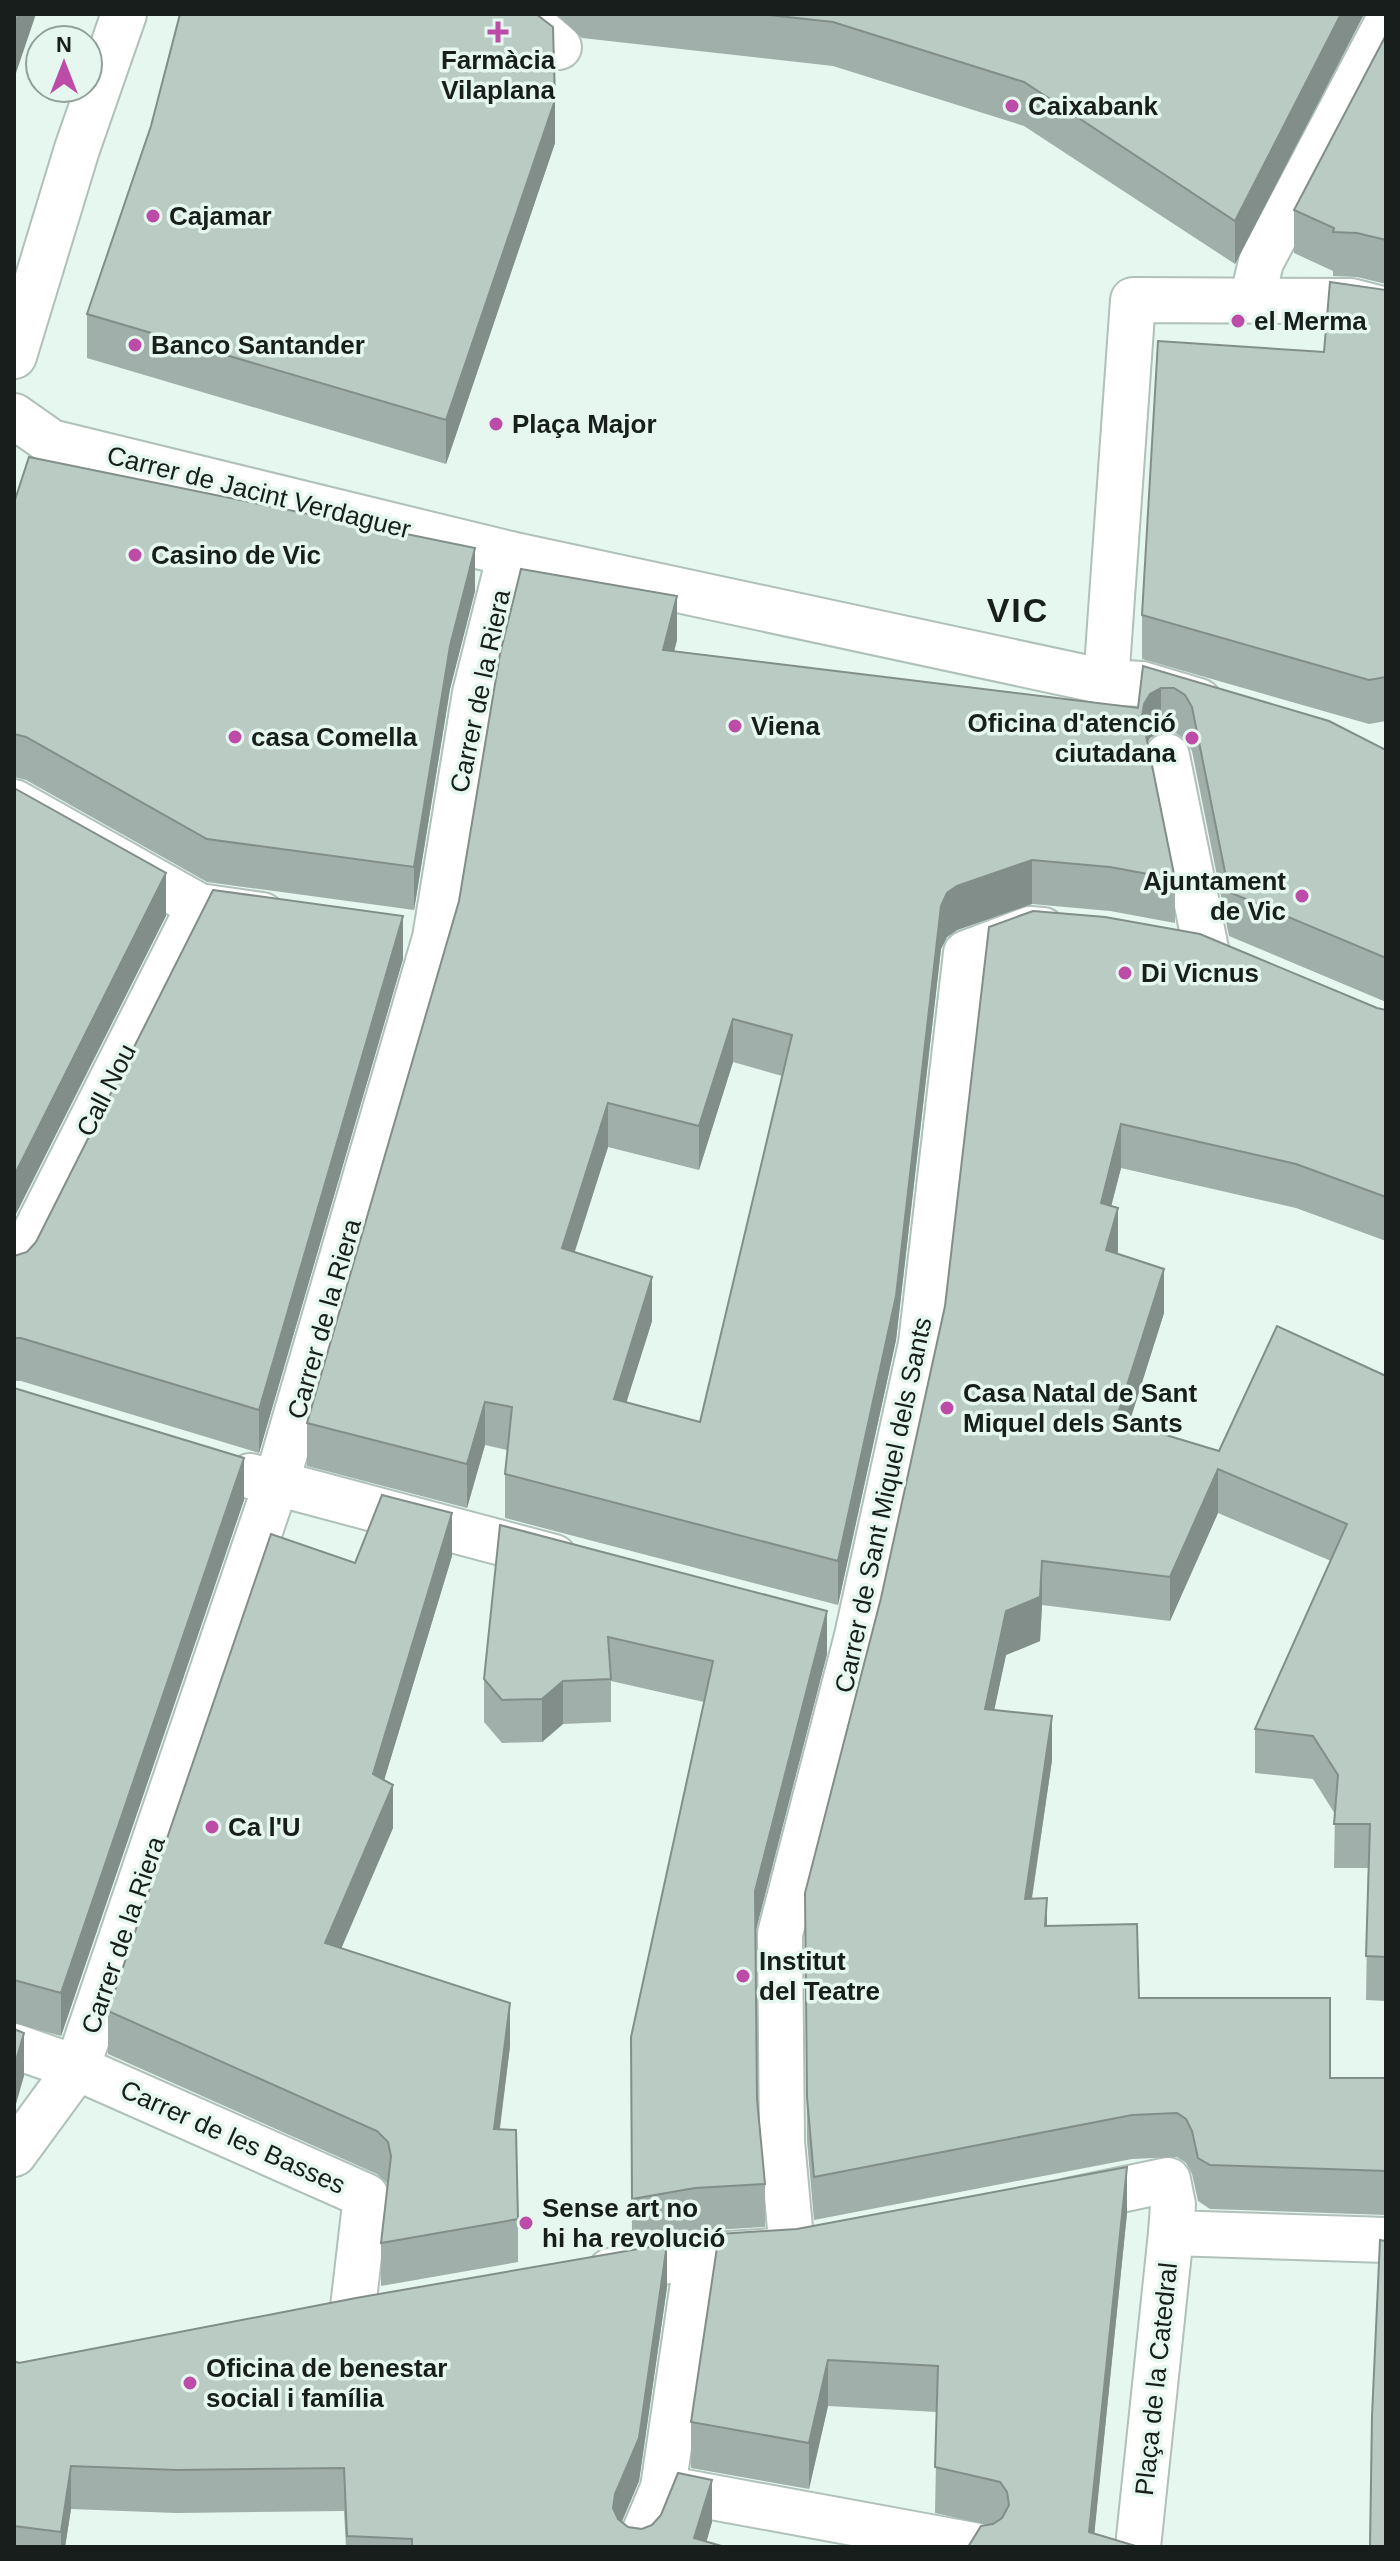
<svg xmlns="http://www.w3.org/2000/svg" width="1400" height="2561" font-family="Helvetica,sans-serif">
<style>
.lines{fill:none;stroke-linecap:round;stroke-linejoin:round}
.pedestrian-casing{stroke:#afc1b9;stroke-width:48}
.minor-casing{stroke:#afc1b9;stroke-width:48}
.pedestrian{stroke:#fff;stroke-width:44}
.minor{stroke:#fff;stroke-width:44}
.wall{fill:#a0afa9;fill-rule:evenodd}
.shaded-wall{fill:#828e89}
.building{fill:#bacbc4;stroke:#828e89;stroke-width:2;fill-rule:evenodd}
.poi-dot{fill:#bd4ca8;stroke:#e5f7ef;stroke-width:3}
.labels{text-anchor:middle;stroke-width:7;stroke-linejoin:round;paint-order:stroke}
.poi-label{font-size:26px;font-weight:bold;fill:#171e1b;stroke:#e5f7ef;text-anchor:start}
.street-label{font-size:26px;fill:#171e1b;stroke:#e5f7ef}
.district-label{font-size:34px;font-weight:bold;letter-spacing:2px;fill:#171e1b;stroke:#e5f7ef}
</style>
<rect width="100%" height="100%" fill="#e5f7ef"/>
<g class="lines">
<defs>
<g id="pedestrian">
<path d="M520,14l39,33"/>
<path d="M1252,300l9,-38 125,-237"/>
<path d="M663,2488l321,59"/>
<path d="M1138,2547l33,-314"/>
</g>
<g id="minor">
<path d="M14,356l63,-207 47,-135"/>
<path d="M14,416l37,26 459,112 596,128 36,2 57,17"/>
<path d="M1106,682l27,-382 218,1 35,9"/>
<path d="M1167,756l40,198"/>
<path d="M14,802l185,104 63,9"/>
<path d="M14,1274l185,-368"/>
<path d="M250,1476l304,81"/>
<path d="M14,2046l63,22 289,128 -14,120"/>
<path d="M14,2154l63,-86 199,-584 159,-546 40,-245 35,-139"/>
<path d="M1068,2201l100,-21 5,25 -2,28 215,7"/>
<path d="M792,2250l-10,-108 -2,-208 77,-298 64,-292 45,-391 64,-24 13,1"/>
<path d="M610,2271l87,-15 79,-5"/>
<path d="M638,2547l25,-59 34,-232"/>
</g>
</defs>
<!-- pedestrian casing -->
<use href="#pedestrian" class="pedestrian-casing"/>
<!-- minor casing -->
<use href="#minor" class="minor-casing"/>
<!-- pedestrian -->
<use href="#pedestrian" class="pedestrian"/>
<!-- minor -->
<use href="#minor" class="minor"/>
</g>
<!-- wall -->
<g class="wall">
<path d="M556,14h808l-129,250 -211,-138 -191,-60 -251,-28z"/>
<path d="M1386,35v249l-29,-7 -24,-1v-5l-39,-18v-43z"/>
<path d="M151,126l404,17 -109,321 -359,-106v-44z"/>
<path d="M1386,290v431l-17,3 -227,-65v-44l182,-263z"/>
<path d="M14,503l461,88 -25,98 -36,221 -207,-28 -181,-102 -12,-3z"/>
<path d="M677,640l-3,11 464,57 5,-42 243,84v252l-157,-66 -37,-185 -7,-12 -11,-7h-13l-11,6 -2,4 27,137v44l-65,-12 -78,-7 -75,26 -10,7 -6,12 -45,391 -58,265 -333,-87v-44l2,-24 -22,-5 -18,63 -160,-42v-43zM733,1062l49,14 -82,346 -74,-20 26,-81 -78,-69 34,-105 91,23z"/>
<path d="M989,927l397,83v231l-90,-33 -175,-40 -10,38 6,48 47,59 -35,111 90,27 167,-75v625l-20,-1 2,-132h-34l1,-54 -22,-35 -58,-6v-44l76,-168 -113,-48 -48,108 -128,-16 -2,36 -34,14 -12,55 58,50 -20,139 15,27 92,72 191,80h56v137l-176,-6 -12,-8 -6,-27 -6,-11 -9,-6 -45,2 -318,61 -7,-79 -2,-248 76,-295 64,-292z"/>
<path d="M403,959l-144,494 -238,-72h-7v-125l13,-4z"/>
<path d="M14,1388l230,112 -183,536 -47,-13z"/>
<path d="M500,1525l327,129 -72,278 2,167 8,85v43l-70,4 -63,11 -1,-205 73,-335 -93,-21v41l-48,2 -21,18 -40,1 -18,-21v-43z"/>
<path d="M452,1556l-68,224 9,48 -52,121 169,97 -10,83 18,90v43l-137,24v-43l7,-59 -11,-10 -269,-120v-43l247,-448z"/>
<path d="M1127,2213l-33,321 -106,-9 -53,-12 2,-101 -109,-6 -19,83 -118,-21v-46z"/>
<path d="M667,2287l-28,194 -17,41 6,5 14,2 70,-7 -6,20 19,5h-379l-2,-36 -168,2 -105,-4 -6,38h-51v-186l5,2z"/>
</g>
<!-- shaded-wall -->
<g class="shaded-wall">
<path d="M17,14h19l-22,65v-55z"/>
<path d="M1341,14h23l-129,250v-43z"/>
<path d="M555,100v43l-109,321v-44z"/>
<path d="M475,548v43l-25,98 -36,221v-43l36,-221z"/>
<path d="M677,596v44l-14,54v-44z"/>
<path d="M1161,688v44l-11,6 -6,9 -2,-31 2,-12 6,-10z"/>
<path d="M1032,860v44l-75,26 -10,7 -6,12 -45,391 -58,265v-44l103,-655 6,-13 10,-7z"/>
<path d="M166,873v43l-152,302v-42z"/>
<path d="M403,916v43l-144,494v-43z"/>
<path d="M733,1019v43l-34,108v-44z"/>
<path d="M608,1103v44l-46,145v-44z"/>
<path d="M1121,1124v44l-20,78v-43z"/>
<path d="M1118,1208v43l-12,43v-44z"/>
<path d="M1164,1269v44l-48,151v-44z"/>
<path d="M652,1277v44l-38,121v-43z"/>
<path d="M485,1402v43l-18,63v-44z"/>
<path d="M244,1458v42l-183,536v-43z"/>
<path d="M1218,1469v44l-48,108v-44z"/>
<path d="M452,1513v43l-79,261v-43z"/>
<path d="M1042,1561v44l-2,36 -34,14 -21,98v-44l21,-98z"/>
<path d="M827,1611v43l-72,280v-43z"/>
<path d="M563,1681v43l-21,18v-43z"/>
<path d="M1052,1716v44l-27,183v-44z"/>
<path d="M393,1785v43l-68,158v-43z"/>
<path d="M1047,1898v43l-2,-15z"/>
<path d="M510,2003v43l-16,126v-43z"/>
<path d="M24,2033v43l-10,35v-43z"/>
<path d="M1127,2167v46l-34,334 -4,-15z"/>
<path d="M667,2244v43l-28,194 -24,56 -2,-29 2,-14z"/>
<path d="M828,2360v46l-19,83v-46z"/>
<path d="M71,2466v43l-6,38h-4v-15z"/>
<path d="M712,2480v42l-7,25 -11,-9z"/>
</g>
<!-- building -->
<g class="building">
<path d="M180,14h356l17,13 2,73 -109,320 -359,-106 64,-188z"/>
<path d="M760,14h581l-106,207 -211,-139 -191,-60z"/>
<path d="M1386,35v205l-29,-7 -24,-1 1,-4 -40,-18z"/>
<path d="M1330,282l56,8v387l-17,3 -227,-65 16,-274 166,11z"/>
<path d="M29,457l446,91 -25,98 -36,221 -207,-28 -181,-102 -12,-3v-231z"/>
<path d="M521,569l156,27 -14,54 475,58 5,-42 186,55 57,29v208l-157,-66 -37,-185 -7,-12 -11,-7h-13l-11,6 -6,10 -2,12 33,163 -65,-12 -78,-7 -75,26 -10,7 -6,13 -45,390 -58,265 -333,-87 7,-67 -27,-5 -18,62 -160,-41 152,-522 41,-247zM733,1019l59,16 -92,387 -86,-23 38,-122 -90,-29 46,-145 91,23z"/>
<path d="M14,788l152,85 -152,303z"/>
<path d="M213,890l190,26 -144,494 -238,-72h-7v-82l13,-4 9,-10z"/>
<path d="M1033,911l72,6 95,17 177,74 9,2v187l-90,-33 -175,-40 -20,79 17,5 -12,42 58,19 -48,151 103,31 58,-125 109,50v581l-20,-1 4,-132h-36l4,-49 -25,-39 -58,-7 92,-205 -129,-55 -48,108 -128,-16 -2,36 -34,14 -21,98 67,7 -27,183 22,-1 -2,28 92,-2 2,74h191v80h56v93l-176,-6 -12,-7 -6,-27 -6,-12 -9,-6 -45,2 -318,62 -7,-80 -2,-204 76,-295 64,-292 44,-379z"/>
<path d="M14,1388l230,70 -183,535 -47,-13z"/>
<path d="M382,1495l70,18 -79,261 20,11 -68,158 185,60 -16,126 22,1 2,89 -137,24 10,-87 -3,-14 -11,-11 -269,-120 163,-477 84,29z"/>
<path d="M500,1525l327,86 -72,280 2,208 8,85 -70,4 -63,11 -1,-162 82,-376 -105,-24 3,42 -48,2 -21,18 -40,1 -18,-21z"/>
<path d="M14,2029l10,4 -10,35z"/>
<path d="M1127,2167l-38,365 50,15h-171l13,-21 12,-2 9,-6 7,-13 -2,-13 -7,-10 -65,-15 3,-101 -110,-6 -19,83 -118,-21 28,-188 78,-5z"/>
<path d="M1380,2240l6,1v306h-16l2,-131z"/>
<path d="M667,2244l-28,194 -24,56 -2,14 5,11 10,8 14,2 10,-4 9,-10 17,-42 34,7 -18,58 31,9h-313v-8l-65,-3 -3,-68 -168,2 -105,-4 -10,66 -47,-6v-165l5,2 337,-65z"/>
</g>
<!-- markers -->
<g class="poi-dot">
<path d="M494 20h8v8h8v8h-8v8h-8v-8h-8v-8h8z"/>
<circle cx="1012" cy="106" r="8"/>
<circle cx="153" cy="216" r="8"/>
<circle cx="1238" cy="321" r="8"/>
<circle cx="135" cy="345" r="8"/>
<circle cx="496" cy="424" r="8"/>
<circle cx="135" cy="555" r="8"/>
<circle cx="735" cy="726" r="8"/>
<circle cx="235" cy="737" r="8"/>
<circle cx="1192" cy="738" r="8"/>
<circle cx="1302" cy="896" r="8"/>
<circle cx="1125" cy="973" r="8"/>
<circle cx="947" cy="1408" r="8"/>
<circle cx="212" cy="1827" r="8"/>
<circle cx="743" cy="1976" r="8"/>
<circle cx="526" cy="2223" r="8"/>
<circle cx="190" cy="2383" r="8"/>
</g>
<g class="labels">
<!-- poi labels -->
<g class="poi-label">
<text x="498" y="69" text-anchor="middle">Farmàcia<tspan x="498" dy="30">Vilaplana</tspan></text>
<text x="1028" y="115">Caixabank</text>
<text x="169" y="225">Cajamar</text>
<text x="1254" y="330">el Merma</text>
<text x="151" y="354">Banco Santander</text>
<text x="512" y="433">Plaça Major</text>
<text x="151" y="564">Casino de Vic</text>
<text x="1176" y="732" text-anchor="end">Oficina d'atenció<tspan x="1176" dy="30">ciutadana</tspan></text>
<text x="751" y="735">Viena</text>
<text x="251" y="746">casa Comella</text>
<text x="1286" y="890" text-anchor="end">Ajuntament<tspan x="1286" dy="30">de Vic</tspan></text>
<text x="1141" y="982">Di Vicnus</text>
<text x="963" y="1402">Casa Natal de Sant<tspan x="963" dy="30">Miquel dels Sants</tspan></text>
<text x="228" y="1836">Ca l'U</text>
<text x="759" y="1970">Institut<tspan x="759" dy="30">del Teatre</tspan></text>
<text x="542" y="2217">Sense art no<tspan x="542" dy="30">hi ha revolució</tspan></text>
<text x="206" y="2377">Oficina de benestar<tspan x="206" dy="30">social i família</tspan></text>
</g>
<!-- street labels -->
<g class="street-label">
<text transform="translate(259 492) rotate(14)" y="9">Carrer de Jacint Verdaguer</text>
<text transform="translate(480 691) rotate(-78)" y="9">Carrer de la Riera</text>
<text transform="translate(106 1090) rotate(-63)" y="9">Call Nou</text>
<text transform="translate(324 1319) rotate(-74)" y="9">Carrer de la Riera</text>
<text transform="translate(883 1505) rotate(-78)" y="9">Carrer de Sant Miquel dels Sants</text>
<text transform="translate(123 1935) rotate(-71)" y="9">Carrer de la Riera</text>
<text transform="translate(233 2137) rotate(24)" y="9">Carrer de les Basses</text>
<text transform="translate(1156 2379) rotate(-84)" y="9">Plaça de la Catedral</text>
</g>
<!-- district labels -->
<g class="district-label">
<text x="1018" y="622">VIC</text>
</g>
</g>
<!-- border -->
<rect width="1400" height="2561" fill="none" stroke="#171e1b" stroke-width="32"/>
<!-- north arrow -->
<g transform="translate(64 64)"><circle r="38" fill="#e5f7ef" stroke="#93a09a" stroke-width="2"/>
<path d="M0-6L14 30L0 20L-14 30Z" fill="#bd4ca8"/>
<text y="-12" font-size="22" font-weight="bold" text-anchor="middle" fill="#171e1b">N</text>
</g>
</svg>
